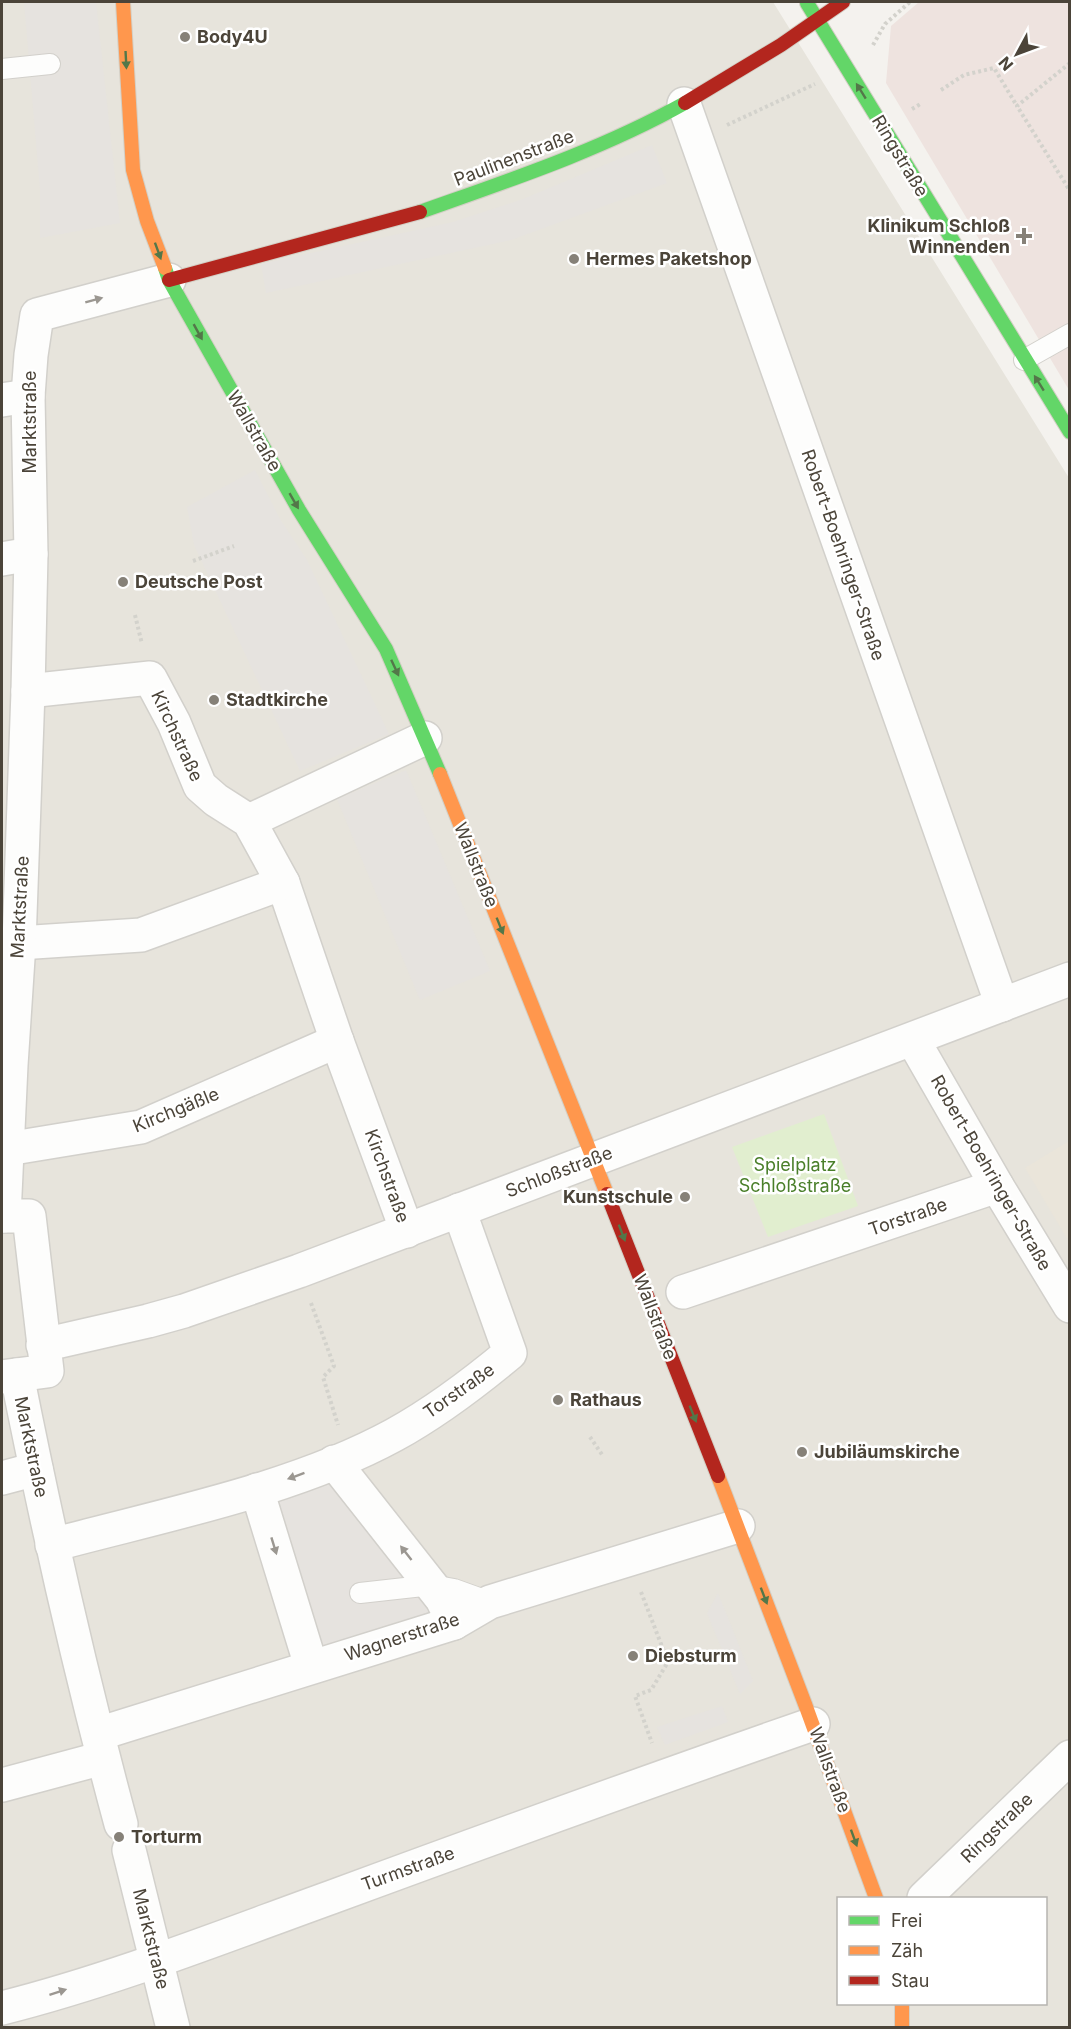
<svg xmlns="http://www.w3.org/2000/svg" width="1071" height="2029" font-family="Inter,sans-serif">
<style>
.residential{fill:#e7e4dc;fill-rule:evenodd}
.education{fill:#eae5da}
.medical{fill:#eee3df}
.green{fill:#e1eecf}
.parking{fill:#e6e3df}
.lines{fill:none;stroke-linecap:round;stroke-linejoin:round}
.lane-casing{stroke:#d2d0cb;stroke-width:22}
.street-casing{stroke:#d2d0cb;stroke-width:36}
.fast-casing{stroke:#d3cfc5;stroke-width:16}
.slow-casing{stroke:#d3cfc5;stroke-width:16}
.jam-casing{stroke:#d3cfc5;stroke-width:16}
.path{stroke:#d3d2cc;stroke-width:4;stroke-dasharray:3 3;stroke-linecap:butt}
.lane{stroke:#fdfdfc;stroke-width:20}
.street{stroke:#fdfdfc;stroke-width:33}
.fast{stroke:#63d668;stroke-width:14}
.slow{stroke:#ff974d;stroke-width:14}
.jam{stroke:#b3261e;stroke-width:14}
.oneway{fill:#537749}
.oneway2{fill:#9b9791}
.poi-dot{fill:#868178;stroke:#fff;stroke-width:2}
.labels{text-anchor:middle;stroke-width:5;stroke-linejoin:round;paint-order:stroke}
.poi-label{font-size:18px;font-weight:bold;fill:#4b4439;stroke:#fff;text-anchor:start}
.street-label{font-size:18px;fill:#4b4439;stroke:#fff}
.park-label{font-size:18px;fill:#4a7f2a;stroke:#fff}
</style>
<rect width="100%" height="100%" fill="#f4f2ee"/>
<!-- residential -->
<path class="residential" d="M2,2h771l296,476v1549l-1067,1zM838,1898h208v106h-208z"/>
<!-- education -->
<path class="education" d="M1069,1141v101l-44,-74z"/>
<!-- medical -->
<path class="medical" d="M919,2h150v388l-183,-307 5,-57z"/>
<!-- green -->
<path class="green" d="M824,1114l34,92 -90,31 -36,-90z"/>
<!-- parking -->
<g class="parking">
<path d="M24,2h72l24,221 -80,15v-48z"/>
<path d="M652,145l15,38 -156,57 -245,53 -5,-29 192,-42 70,-23z"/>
<path d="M255,470l25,49 27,41 82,174 -89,37 -106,-226 -7,-38z"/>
<path d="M406,770l84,201 -70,29 -83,-201z"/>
<path d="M334,1462l120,161 -143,43 -54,-176z"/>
<path d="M718,1593l35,88 -13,13 -33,-81z"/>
<path d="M722,1706l6,16 -63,23 -8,-18z"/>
</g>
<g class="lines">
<defs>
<g id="lane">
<path d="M2,69l48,-5"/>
<path d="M1024,360l46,-26"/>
<path d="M360,1593l72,-8 22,4 36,13"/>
</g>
<g id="street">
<path d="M684,104l318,901"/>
<path d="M2,400l26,-4"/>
<path d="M2,559l29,-5"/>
<path d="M28,691l122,-13 24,45 26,63 16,14 33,21 34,62 54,158 70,190"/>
<path d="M249,821l176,-83"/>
<path d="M19,943l122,-8 142,-52"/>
<path d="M913,1040l84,146 73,120"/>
<path d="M7,1149l134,-22 196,-86"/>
<path d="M2,1216h27l18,155 -45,6"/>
<path d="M4,1216l7,-151 8,-122 9,-252 3,-137 -3,-158 3,-41 6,-40 132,-35"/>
<path d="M683,1292l314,-106"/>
<path d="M43,1345l105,-24 36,-10 115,-40 771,-292"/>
<path d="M17,1375c30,151 64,301 104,449"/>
<path d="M334,1462l108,137 12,24"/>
<path d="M2,1478l34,-9"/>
<path d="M257,1490l54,176"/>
<path d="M52,1545c111,-30 241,-55 342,-110 42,-23 80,-52 116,-82l-51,-143"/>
<path d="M98,1734l356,-111 36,-21 248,-76"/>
<path d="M2,1785l101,-27"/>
<path d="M129,1850l44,178"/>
<path d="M924,1898l146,-141"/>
<path d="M2,2008c111,-28 222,-72 330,-111 160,-59 320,-117 481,-173"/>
</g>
<g id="fast">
<path d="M807,3l263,429"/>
<path d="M420,212c90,-32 181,-62 265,-109"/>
<path d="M165,268l4,12 130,230 87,139 54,125"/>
</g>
<g id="slow">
<path d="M123,2l10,168 14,51 18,47"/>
<path d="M440,774l167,420"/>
<path d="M718,1476l87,228 71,194"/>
<path d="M902,2004v24"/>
</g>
<g id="jam">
<path d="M685,103l96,-58 62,-43"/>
<path d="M169,280l251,-68"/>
<path d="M607,1194l111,282"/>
</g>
</defs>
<!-- lane casing -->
<use href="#lane" class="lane-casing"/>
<!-- street casing -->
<use href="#street" class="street-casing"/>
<!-- fast casing -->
<use href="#fast" class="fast-casing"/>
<!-- slow casing -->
<use href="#slow" class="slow-casing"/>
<!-- jam casing -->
<use href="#jam" class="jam-casing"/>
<!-- path -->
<g class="path">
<path d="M873,45l12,-21 25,-22"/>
<path d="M1070,63l-53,43 53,85"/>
<path d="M941,90l23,-15 30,-7 23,38"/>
<path d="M912,109l10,-6"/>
<path d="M727,125l88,-41"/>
<path d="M193,561l41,-15"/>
<path d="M135,615l7,29"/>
<path d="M311,1303l23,63 -11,11 15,48"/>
<path d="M590,1437l13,19"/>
<path d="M641,1592l27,70 -17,28 -16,6 17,47"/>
</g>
<!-- lane -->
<use href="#lane" class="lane"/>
<!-- street -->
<use href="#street" class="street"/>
<!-- fast -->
<use href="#fast" class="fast"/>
<!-- slow -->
<use href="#slow" class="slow"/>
<!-- jam -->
<use href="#jam" class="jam"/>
</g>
<!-- one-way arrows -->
<defs><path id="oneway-solid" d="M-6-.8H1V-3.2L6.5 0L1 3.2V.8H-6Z" transform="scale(1.5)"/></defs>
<g class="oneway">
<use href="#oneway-solid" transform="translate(126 60) rotate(87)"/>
<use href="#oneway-solid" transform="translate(861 91) rotate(-122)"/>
<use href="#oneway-solid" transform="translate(158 251) rotate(70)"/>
<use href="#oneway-solid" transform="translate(198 332) rotate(61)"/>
<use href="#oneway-solid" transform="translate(1039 383) rotate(-122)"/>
<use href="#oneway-solid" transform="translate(294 501) rotate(60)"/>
<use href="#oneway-solid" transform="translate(395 668) rotate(65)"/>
<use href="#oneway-solid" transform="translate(500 926) rotate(68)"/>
<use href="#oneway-solid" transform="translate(622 1233) rotate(69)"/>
<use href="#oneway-solid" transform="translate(693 1414) rotate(68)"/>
<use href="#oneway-solid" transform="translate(764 1596) rotate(69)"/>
<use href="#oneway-solid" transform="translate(854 1838) rotate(70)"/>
</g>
<g class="oneway2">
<use href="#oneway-solid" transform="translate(94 300) rotate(-15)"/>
<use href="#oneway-solid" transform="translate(296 1476) rotate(160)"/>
<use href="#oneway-solid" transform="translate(274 1546) rotate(73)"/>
<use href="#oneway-solid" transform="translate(406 1553) rotate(-128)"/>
<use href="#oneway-solid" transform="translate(58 1992) rotate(-18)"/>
</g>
<!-- markers -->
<g class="poi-dot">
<circle cx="185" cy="37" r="6"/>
<path d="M1021 227h6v6h6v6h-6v6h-6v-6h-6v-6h6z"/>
<circle cx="574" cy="259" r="6"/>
<circle cx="123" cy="582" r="6"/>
<circle cx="214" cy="700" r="6"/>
<circle cx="685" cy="1197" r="6"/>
<circle cx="558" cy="1400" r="6"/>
<circle cx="802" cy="1452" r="6"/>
<circle cx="633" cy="1656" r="6"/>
<circle cx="119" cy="1837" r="6"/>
</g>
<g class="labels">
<!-- poi labels -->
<g class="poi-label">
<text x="197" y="43">Body4U</text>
<text x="1010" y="232" text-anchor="end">Klinikum Schloß<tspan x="1010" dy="21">Winnenden</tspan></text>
<text x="586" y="265">Hermes Paketshop</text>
<text x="135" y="588">Deutsche Post</text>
<text x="226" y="706">Stadtkirche</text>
<text x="673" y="1203" text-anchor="end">Kunstschule</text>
<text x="570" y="1406">Rathaus</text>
<text x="814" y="1458">Jubiläumskirche</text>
<text x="645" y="1662">Diebsturm</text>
<text x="131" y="1843">Torturm</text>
</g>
<!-- street labels -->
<g class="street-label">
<text transform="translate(900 156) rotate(59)" y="6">Ringstraße</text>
<text transform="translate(514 158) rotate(-21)" y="6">Paulinenstraße</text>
<text transform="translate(30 422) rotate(-90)" y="6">Marktstraße</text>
<text transform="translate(254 431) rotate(60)" y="6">Wallstraße</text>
<text transform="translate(843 555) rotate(71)" y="6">Robert-Boehringer-Straße</text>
<text transform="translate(177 736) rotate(65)" y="6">Kirchstraße</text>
<text transform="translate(476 865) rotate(68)" y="6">Wallstraße</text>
<text transform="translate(20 907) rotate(-87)" y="6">Marktstraße</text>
<text transform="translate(176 1110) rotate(-22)" y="6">Kirchgäßle</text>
<text transform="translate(559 1172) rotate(-21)" y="6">Schloßstraße</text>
<text transform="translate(991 1173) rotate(60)" y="6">Robert-Boehringer-Straße</text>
<text transform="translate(387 1176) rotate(70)" y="6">Kirchstraße</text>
<text transform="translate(908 1217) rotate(-19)" y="6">Torstraße</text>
<text transform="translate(655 1317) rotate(69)" y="6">Wallstraße</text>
<text transform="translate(459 1391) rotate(-35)" y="6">Torstraße</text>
<text transform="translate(31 1447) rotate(78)" y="6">Marktstraße</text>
<text transform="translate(402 1637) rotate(-18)" y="6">Wagnerstraße</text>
<text transform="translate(830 1770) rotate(70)" y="6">Wallstraße</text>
<text transform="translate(997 1828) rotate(-44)" y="6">Ringstraße</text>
<text transform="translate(408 1869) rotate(-20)" y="6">Turmstraße</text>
<text transform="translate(151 1939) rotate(76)" y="6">Marktstraße</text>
</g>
<!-- park labels -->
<g class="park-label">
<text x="795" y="1171">Spielplatz<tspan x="795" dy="21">Schloßstraße</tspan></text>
</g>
</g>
<!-- border -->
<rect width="1071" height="2029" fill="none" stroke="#4b4439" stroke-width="6"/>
<!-- legend -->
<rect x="837" y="1897" width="210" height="108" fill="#ffffff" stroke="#b7b4b0" stroke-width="1.5"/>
<rect x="849" y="1916" width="30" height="9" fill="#63d668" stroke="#b7b4b0" stroke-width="1.5"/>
<text x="891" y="1927" font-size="18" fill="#4b4439">Frei</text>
<rect x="849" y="1946" width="30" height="9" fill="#ff974d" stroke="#b7b4b0" stroke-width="1.5"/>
<text x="891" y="1957" font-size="18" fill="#4b4439">Zäh</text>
<rect x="849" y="1976" width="30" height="9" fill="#b3261e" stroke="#b7b4b0" stroke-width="1.5"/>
<text x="891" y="1987" font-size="18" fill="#4b4439">Stau</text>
<!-- north arrow -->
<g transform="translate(1017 54) rotate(229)" stroke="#ffffff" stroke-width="4.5" paint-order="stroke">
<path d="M0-4.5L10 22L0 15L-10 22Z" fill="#4b4439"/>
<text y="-9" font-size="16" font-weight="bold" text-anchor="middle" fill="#4b4439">N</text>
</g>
</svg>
